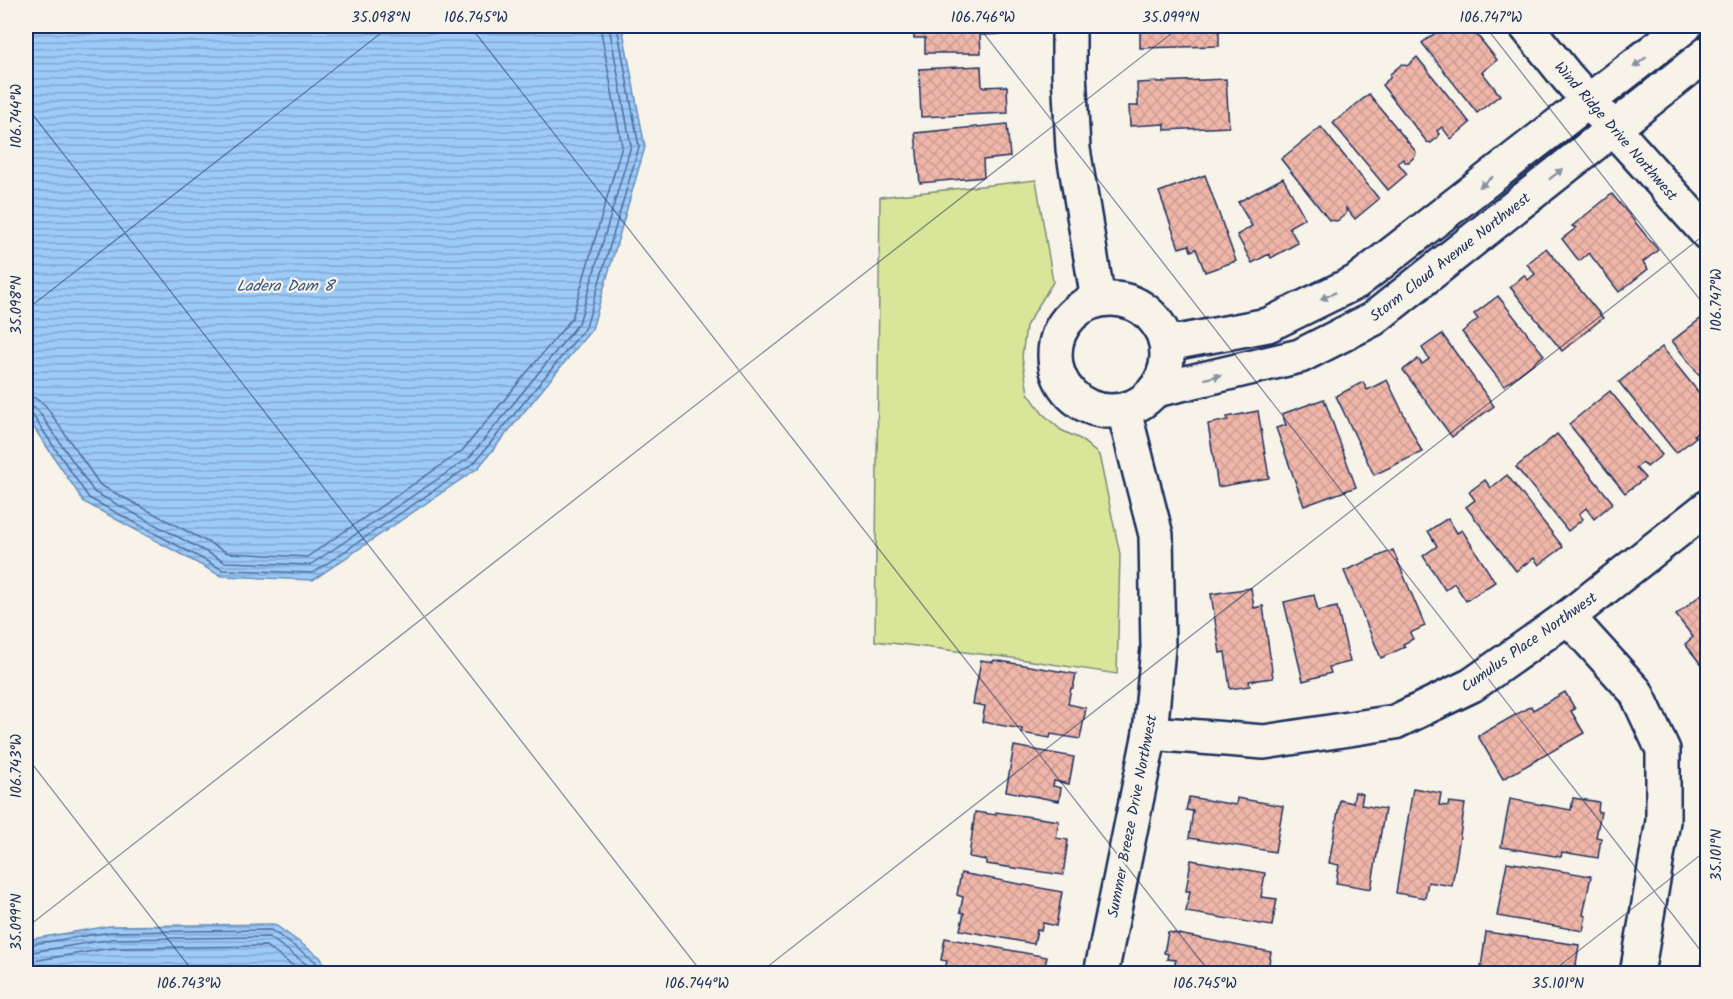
<svg xmlns="http://www.w3.org/2000/svg" width="1733" height="999" font-family="Kalam,sans-serif">
<style>
.park{fill:#d9e699;stroke:#7a8a7c;stroke-width:1.5}
.water{fill:url(#water-rules);stroke:#698dba;stroke-width:1.5}
.lines{fill:none;stroke-linecap:round;stroke-linejoin:round}
.shore{stroke:#4f6d9c;stroke-width:1.5}
.building{fill:url(#building-cross-hatch);stroke:#1b2f5e;stroke-width:1.5}
.minor-casing{stroke:#1b2f5e;stroke-width:38}
.minor{stroke:#f7f3e8;stroke-width:33}
.oneway{fill:#8991a3}
.ticks{fill:none;stroke:#1b2f5e;stroke-width:1.5;stroke-opacity:0.45}
.labels{text-anchor:middle;stroke-width:4.5;stroke-linejoin:round;paint-order:stroke}
.street-label{font-size:15px;fill:#1b2f5e;stroke:#f7f3e8}
.water-label{font-size:16px;font-style:italic;fill:#3c5684;stroke:#f7f3e8}
.neatline{fill:none;stroke:#1b2f5e;stroke-width:2}
.ticks-label{font-size:15px;text-anchor:middle;fill:#1b2f5e}
</style>
<defs>
<pattern id="water-rules" width="6" height="5" patternUnits="userSpaceOnUse" patternTransform="scale(1.5)"><rect width="6" height="5" fill="#9dcbf8"/><path d="M0 2.5h6" fill="none" stroke="#7fa5cc"/></pattern>
<pattern id="building-cross-hatch" width="8" height="8" patternUnits="userSpaceOnUse" patternTransform="scale(1.5)"><rect width="8" height="8" fill="#f0b6a9"/><path d="M0 0l8 8M0 8l8-8" fill="none" stroke="#cd9d94"/></pattern>
</defs>
<rect width="100%" height="100%" fill="#f7f3e8"/>
<filter id="ink" filterUnits="userSpaceOnUse"><feTurbulence type="fractalNoise" baseFrequency=".0167" numOctaves="2"/><feDisplacementMap in="SourceGraphic" scale="12" xChannelSelector="R" yChannelSelector="G"/><feConvolveMatrix kernelMatrix="1 2 1 2 8 2 1 2 1" color-interpolation-filters="sRGB"/></filter>
<g filter="url(#ink)">
<!-- park -->
<path class="park" d="M1036,180l17,102 -27,44 -4,31 6,36 15,21 18,16 19,9 19,16 21,99 -3,120 -112,-17 -130,-16 5,-444z"/>
<!-- water -->
<g class="water">
<path d="M26,26h596l23,121 -53,182 -114,139 -165,112 -92,-4 -137,-74 -58,-86z"/>
<path d="M274,924l46,33 10,16h-304v-33l84,-14z"/>
</g>
<g class="lines">
<!-- shore -->
<g class="shore">
<path d="M26,397l9,1 10,7 55,80 128,68 79,4 155,-106 110,-133 50,-172 -22,-120"/>
<path d="M26,406l7,1 6,5 55,80 131,70 85,3 159,-107 110,-135 52,-177 -22,-120"/>
<path d="M26,413l7,3 56,82 134,72 90,3 161,-110 112,-136 53,-180 -22,-121"/>
<path d="M26,945l85,-13 160,-2 44,31 8,13"/>
<path d="M26,953l86,-14 157,-2 40,29 5,8"/>
<path d="M26,962l86,-14 154,-2 38,28"/>
</g>
</g>
<!-- building -->
<g class="building">
<path d="M914,26h90v8l-24,1 1,18h-56v-15h-11z"/>
<path d="M1140,26h79v20l-79,2z"/>
<path d="M1445,26h25l27,34 -15,12 18,23 -23,18 -55,-70z"/>
<path d="M1417,57l53,66 -19,16 -9,-12 -5,4 2,3 -1,3 -7,6 -4,-1 -45,-57 8,-7v-4l12,-10 5,2z"/>
<path d="M981,66l1,21 25,-1 1,27 -87,4 -2,-48z"/>
<path d="M1226,79l3,48 -64,3v-6l-35,2 -1,-20h9l-1,-23z"/>
<path d="M1369,94l47,58 -1,4 -6,6h-4l-2,-3 -5,4 9,11 -19,16 -55,-67z"/>
<path d="M1007,124l3,33 -27,3 1,17 -64,6 -5,-50z"/>
<path d="M1321,127l58,72 -24,20 -9,-11v6l-9,7 -8,-1 -48,-61z"/>
<path d="M1205,175l31,86 -31,11 -9,-23 -5,2 -2,-6 -10,3 -20,-56z"/>
<path d="M1283,178l22,40 -16,9 9,16 -27,15 -2,-4 -17,9 -15,-28 15,-9 -14,-24z"/>
<path d="M1612,194l46,56 -15,12 5,7 -29,23 -30,-39 -10,8 -17,-22 14,-11 -4,-2z"/>
<path d="M1546,248l57,70 -41,33 -52,-64 14,-12 4,5 7,-6 -8,-10z"/>
<path d="M1498,296l46,59 -40,31 -42,-54 16,-13 -4,-5z"/>
<path d="M1708,313v73l-36,-45z"/>
<path d="M1442,334l52,72 -42,31 -49,-67 15,-11 4,5 7,-5 -7,-11z"/>
<path d="M1662,347l46,57v20l-14,11 2,2 -20,16 -57,-71z"/>
<path d="M1387,380l35,72 -48,23 -38,-79 27,-14 4,8z"/>
<path d="M1610,391l52,64 -15,12 -4,-5 -7,6 9,10 -20,15 -56,-69z"/>
<path d="M1324,399l32,88 -52,19 -28,-78 10,-3 -4,-11z"/>
<path d="M1258,411l11,67 -51,9 -10,-63 20,-4 -1,-3z"/>
<path d="M1557,434l56,69 -19,16 -8,-11 -7,6 4,5 -15,12 -52,-64z"/>
<path d="M1507,475l56,72 -24,18 -5,-7 -18,13 -50,-64 9,-7 -6,-8 16,-12 6,8z"/>
<path d="M1448,518l9,15 5,-3 33,52 -29,19 -12,-18 -9,7 -22,-34 14,-10 -9,-15z"/>
<path d="M1393,550l32,76 -15,7 3,6 -10,5 2,3 -24,11 -37,-87z"/>
<path d="M1251,588l3,20 9,-2 10,72 -24,3 1,5 -20,3 -5,-37 -5,1 -9,-59z"/>
<path d="M1703,593l5,6v74l-23,-29 8,-7 -17,-22z"/>
<path d="M1314,595l4,16 19,-4 13,55 -21,5 2,6 -28,8 -19,-79z"/>
<path d="M981,660l12,2 1,-2 82,14 -3,14h-2l-3,16 18,4 -6,31 -29,-5 -1,4 -29,-5 1,-4 -40,-7 3,-16 -12,-2z"/>
<path d="M1565,692l10,17 -4,2 13,22 -81,46 -25,-43 53,-30 2,4z"/>
<path d="M1014,746l60,11 -5,27 -15,-3 -1,5 8,2 -2,13 -53,-10z"/>
<path d="M1413,788l28,5 -2,12 9,1 1,-4 16,2 -13,82 -24,-4 -3,16 -29,-5z"/>
<path d="M1355,792l8,2 -2,11 24,4 -14,80 -35,-6 3,-18 -10,-2 11,-63 13,3z"/>
<path d="M1189,797l47,8 1,-7 46,8 -8,46 -86,-14 4,-27 -7,-1z"/>
<path d="M1573,798l26,4 -1,10h3l-5,25 5,1 -3,20 -36,-6 -1,5 -60,-10 9,-48 61,11z"/>
<path d="M975,812l21,3v-3l63,9 -3,17 12,2 -5,35 -77,-11v-4l-17,-3z"/>
<path d="M1191,860l74,13 -4,24 16,2 -5,27 -86,-14 4,-21h-4z"/>
<path d="M1507,862l84,14 -8,39 3,1 -3,15 -86,-15z"/>
<path d="M961,873l101,19 -6,34 -13,-3 -2,8 -4,-1 -3,14 -74,-14 4,-17 -4,-1 3,-15 -6,-2z"/>
<path d="M1168,932l103,20 -4,22h-97l1,-3h2l3,-11 -9,-1 1,-5 -4,-1z"/>
<path d="M1486,932l93,13 -4,26 3,1 -1,2h-97z"/>
<path d="M1706,936h2v38h-13v-4l4,1z"/>
<path d="M945,938l102,19 -4,17h-99l3,-13 -6,-1z"/>
</g>
<g class="lines">
<defs>
<g id="minor">
<path d="M1069,26v46l4,77 25,151"/>
<path d="M1526,26l42,52 140,156"/>
<circle cx="1111" cy="355" r="56"/>
<path d="M1167,344l101,-19 88,-43 329,-256"/>
<path d="M1156,390l144,-34 73,-37 240,-190 95,-76"/>
<path d="M1568,617l68,75 27,58v71l-26,153"/>
<path d="M1150,733l114,9 131,-20 77,-37 96,-68 140,-110"/>
<path d="M1101,974l49,-241 8,-85 -2,-113 -32,-124"/>
</g>
</defs>
<!-- minor casing -->
<use href="#minor" class="minor-casing"/>
<!-- minor -->
<use href="#minor" class="minor"/>
</g>
<!-- one-way arrows -->
<defs><path id="oneway-solid" d="M-6-.8H1V-3.2L6.5 0L1 3.2V.8H-6Z" transform="scale(1.5)"/></defs>
<g class="oneway">
<use href="#oneway-solid" transform="translate(1640 62) rotate(142)"/>
<use href="#oneway-solid" transform="translate(1556 174) rotate(-38)"/>
<use href="#oneway-solid" transform="translate(1486 182) rotate(142)"/>
<use href="#oneway-solid" transform="translate(1328 296) rotate(154)"/>
<use href="#oneway-solid" transform="translate(1213 377) rotate(-13)"/>
</g>
</g>
<!-- ticks -->
<path class="ticks" d="M470,26l741,948M978,26l730,934M1485,26l223,284M26,106l677,868M26,310l364,-284M26,756l169,218M26,928l1155,-902M758,974l950,-742M1549,974l159,-125"/>
<g class="labels">
<!-- street labels -->
<g class="street-label">
<text transform="translate(1616 131) rotate(49)" y="5">Wind Ridge Drive Northwest</text>
<text transform="translate(1450 257) rotate(-38)" y="5">Storm Cloud Avenue Northwest</text>
<text transform="translate(1529 642) rotate(-35)" y="5">Cumulus Place Northwest</text>
<text transform="translate(1132 816) rotate(-79)" y="5">Summer Breeze Drive Northwest</text>
</g>
<!-- water labels -->
<g class="water-label">
<text x="285" y="291">Ladera Dam 8</text>
</g>
</g>
<!-- margin -->
<rect width="1733" height="999" fill="none" stroke="#f7f3e8" stroke-width="66"/>
<rect x="33" y="33" width="1667" height="933" class="neatline"/>
<g class="ticks-label">
<text x="381" y="22">35.098°N</text>
<text x="476" y="22">106.745°W</text>
<text x="983" y="22">106.746°W</text>
<text x="1171" y="22">35.099°N</text>
<text x="1491" y="22">106.747°W</text>
<text transform="translate(16 116) rotate(-90)" y="5">106.744°W</text>
<text transform="translate(1716 300) rotate(-90)" y="5">106.747°W</text>
<text transform="translate(16 305) rotate(-90)" y="5">35.098°N</text>
<text transform="translate(16 766) rotate(-90)" y="5">106.743°W</text>
<text transform="translate(1716 855) rotate(-90)" y="5">35.101°N</text>
<text transform="translate(16 922) rotate(-90)" y="5">35.099°N</text>
<text x="189" y="988">106.743°W</text>
<text x="697" y="988">106.744°W</text>
<text x="1205" y="988">106.745°W</text>
<text x="1558" y="988">35.101°N</text>
</g>
</svg>
